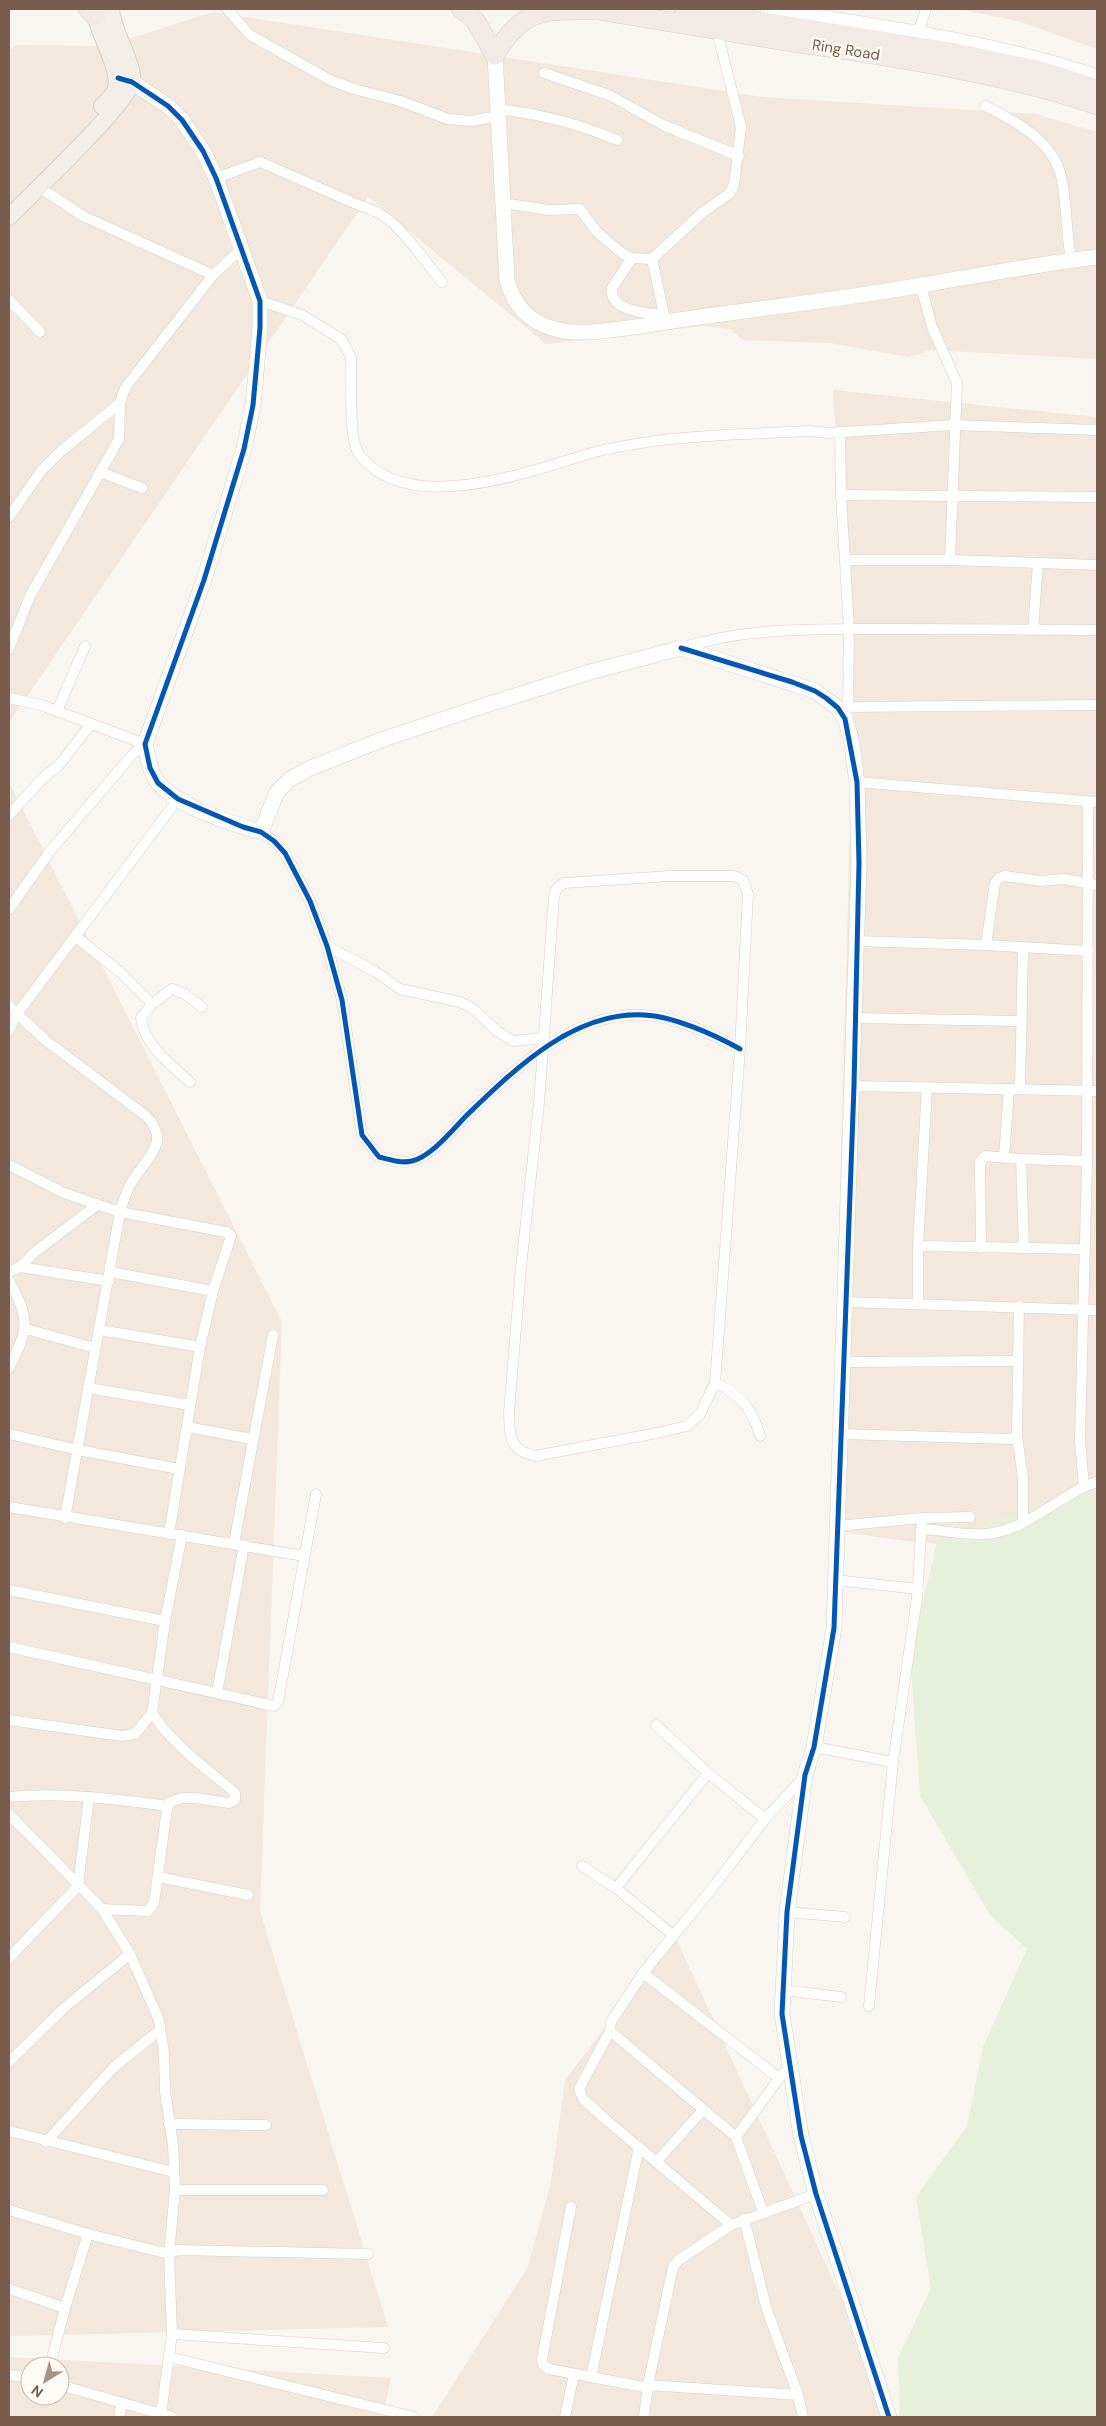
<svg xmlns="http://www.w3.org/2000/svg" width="1106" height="2426" font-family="'DM Sans',sans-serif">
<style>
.residential{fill:#f2e8de;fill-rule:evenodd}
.green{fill:#e7f0db}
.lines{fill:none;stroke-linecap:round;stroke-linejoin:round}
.street-casing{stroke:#d7d1cb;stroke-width:11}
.secondary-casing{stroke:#d9d2cb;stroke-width:16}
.primary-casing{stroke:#dad1cc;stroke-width:18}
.highway-casing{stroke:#dad1cc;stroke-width:20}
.street{stroke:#fefefd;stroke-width:10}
.secondary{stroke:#fefefd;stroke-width:15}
.primary{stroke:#f3eee8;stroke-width:16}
.highway{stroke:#f2eae7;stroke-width:19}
.cycleway-casing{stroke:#fffaf3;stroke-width:8}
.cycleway{stroke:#0057b8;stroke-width:5}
.labels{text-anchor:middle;stroke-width:5;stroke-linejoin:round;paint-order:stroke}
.street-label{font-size:15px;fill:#7a5c4d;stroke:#fffaf3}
</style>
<rect width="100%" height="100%" fill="#f9f5f0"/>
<!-- residential -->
<g class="residential">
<path d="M958,9h139v40l-79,-28z"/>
<path d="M213,12l549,85 274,17 61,18v227l-166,-9 -22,7 -79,-14 -88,-3 -11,-11 -28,-3 -157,18 -178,-147 -359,526v-672l8,-6 89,1z"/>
<path d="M833,390l264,27v1144l-199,-21 -67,-10 22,-820z"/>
<path d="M9,782l273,540 -22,589 128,416 -379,9z"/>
<path d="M675,1936l221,481h-464l95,-148 24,-87 14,-102z"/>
<path d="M9,2357l382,21 -8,39h-374zM30,2366h30v30h-30z"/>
</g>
<!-- green -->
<path class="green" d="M1097,1484v933h-197l-2,-59 33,-70 -15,-91 51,-71 16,-79 44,-98 -37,-34 -70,-119 -10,-141 27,-113z"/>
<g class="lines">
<defs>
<g id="street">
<path d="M227,9l23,26 80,45 24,9 46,12 48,18 23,2 28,-5"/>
<path d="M918,33l8,-24"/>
<path d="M544,73l65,22 56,31 74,30"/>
<path d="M985,106c29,14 68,35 76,70 6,26 5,56 10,84"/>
<path d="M498,109c42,5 81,15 119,31"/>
<path d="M216,178l44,-16 101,44c35,8 58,49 81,76"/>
<path d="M39,187l44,29 130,59"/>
<path d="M503,203l46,7 31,-1 17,23 26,22 9,4 20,1 51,-47 26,-18 5,-9 7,-58 -24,-96"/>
<path d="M632,258l-20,30c-3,24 36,25 52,27"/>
<path d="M652,259l13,60"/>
<path d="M921,286l11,41 25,56 -7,177"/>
<path d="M9,300l31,32"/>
<path d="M260,301l42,14 39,24 10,18c1,22 -3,82 8,97 49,65 174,16 236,-2 19,-5 40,-8 59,-11 51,-7 104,-7 155,-10l19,2 126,-8 143,5"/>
<path d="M840,432l1,63 8,134 -1,78"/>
<path d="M100,472l42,16"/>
<path d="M841,495l256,2"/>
<path d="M9,517l32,-46 20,-20 59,-48"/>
<path d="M846,560h104l147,5"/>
<path d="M1033,630l5,-67"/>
<path d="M681,648c68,-22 147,-19 219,-19 65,0 131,1 197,1"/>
<path d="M9,649l21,-53 89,-157 1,-36 5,-15 88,-113 28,-26"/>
<path d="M9,698l32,7 104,39 -12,10 -82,96 -42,59"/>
<path d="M843,707l254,-2"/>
<path d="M57,711l28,-65"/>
<path d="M857,782l240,20"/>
<path d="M9,815l34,-37 16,-13 32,-41"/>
<path d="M261,832l13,9 11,12 25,48 17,45 15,54 20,135 17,22c10,2 22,7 33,4 19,-4 42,-33 55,-46 47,-45 106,-104 177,-100 29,1 71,20 96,34"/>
<path d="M670,876h64l9,4 5,14 -8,155 -25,334 -15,31 -13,12 -30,7 -122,23c-27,-6 -25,-20 -26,-44l12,-145 18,-164 15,-207 3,-8 7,-5z"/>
<path d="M75,936l45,36 32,32"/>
<path d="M856,941l130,4 102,6"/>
<path d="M986,945l9,-62 4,-5 6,-2 35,5 24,-2 33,6"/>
<path d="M327,946l49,26 24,17 60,13 12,6 25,23 16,10 30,-3"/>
<path d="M9,1006l35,33 102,77c25,25 2,41 -13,64 -6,10 -10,21 -13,32l-55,306"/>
<path d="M854,1018l166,3"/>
<path d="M9,1030l8,-16 161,-215"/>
<path d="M190,1082c-19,-17 -46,-37 -49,-64l11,-14 20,-15 13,5 17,13"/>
<path d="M854,1086l243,5"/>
<path d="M1020,1089l3,-140"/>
<path d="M1004,1157l5,-68"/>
<path d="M1021,1159l3,89"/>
<path d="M9,1165l55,28 56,19 106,20 5,4 -18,55 -13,56 -31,187"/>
<path d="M918,1246l166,3"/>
<path d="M981,1248l-1,-86 5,-6 36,3 66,2"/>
<path d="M20,1267l89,14"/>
<path d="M9,1272l11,-5 15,-15 62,-47"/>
<path d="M111,1272l102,19"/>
<path d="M9,1281c22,39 19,49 0,87"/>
<path d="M845,1302l252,8"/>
<path d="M918,1304v-58l9,-159"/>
<path d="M1019,1306l-2,130 6,42v45"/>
<path d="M26,1329l69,19"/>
<path d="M100,1330l100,17"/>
<path d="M843,1362l174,-1"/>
<path d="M715,1383c25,10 38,27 45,53"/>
<path d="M88,1388l102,17"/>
<path d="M187,1427l65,12"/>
<path d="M9,1434l69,16 101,19"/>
<path d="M840,1434l171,5 6,-3"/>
<path d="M1084,1486l-4,-46 7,-279 1,-359"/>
<path d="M9,1507l295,49"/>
<path d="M837,1526l85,-8 48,-1"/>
<path d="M922,1529c21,1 44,7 65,5 42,-4 72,-40 110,-52"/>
<path d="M234,1543l39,-208"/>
<path d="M835,1580l83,9"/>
<path d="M9,1590l156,31"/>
<path d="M9,1647l265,59 4,-4 38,-208"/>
<path d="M217,1693l27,-148"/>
<path d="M9,1720l113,16 13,-2 17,-21 13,-92 17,-86"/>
<path d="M656,1725l52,48 57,46"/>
<path d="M814,1747l79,15"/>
<path d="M9,1797c53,-5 106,2 159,9"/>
<path d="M9,1814l93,95 28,45 29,66 5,33 1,38 8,54 2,45 -6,64 3,80 -11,80"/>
<path d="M582,1866l34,22 57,47"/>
<path d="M158,1877l90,18"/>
<path d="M616,1888l92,-115"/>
<path d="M102,1909l46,2 6,-8 13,-94 3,-7 12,-4h13l34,5 6,-3v-7c-29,-25 -62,-48 -83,-80"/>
<path d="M787,1912l58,5"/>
<path d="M9,1958l69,-72 11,-89"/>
<path d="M643,1973l136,105"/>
<path d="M783,1990l58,7"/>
<path d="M869,2006l24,-244 24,-164 5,-80"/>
<path d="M610,2031l126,106 27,75"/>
<path d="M9,2062l55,-54 66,-54"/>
<path d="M169,2124l97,1"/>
<path d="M9,2131l164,41"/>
<path d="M736,2137l47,-64"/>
<path d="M46,2142l68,-75 46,-37"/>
<path d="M656,2162l47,-52"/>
<path d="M175,2190h148"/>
<path d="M571,2207l-29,152 1,6 6,4 100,19"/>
<path d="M9,2210l79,24 81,20 9,-4 190,4"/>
<path d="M744,2219l23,91 31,85 5,22"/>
<path d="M731,2225l-127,-107 -21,-19 -4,-10 31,-58 1,-9 32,-49 71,-87 51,-67 40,-43"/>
<path d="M9,2289l56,19"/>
<path d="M172,2334l212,14"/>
<path d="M169,2357l245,60"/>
<path d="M50,2366l15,-58 23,-74"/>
<path d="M9,2375l21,3"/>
<path d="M591,2377l48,-230"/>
<path d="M60,2385l112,32"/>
<path d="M648,2385l150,10"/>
<path d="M119,2417l3,-14"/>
<path d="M565,2417l9,-43"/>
<path d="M644,2417l4,-32 25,-118 6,-7 52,-35 85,-31"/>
</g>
<g id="secondary">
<path d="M768,9c111,18 222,32 329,68"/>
<path d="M495,55l12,225c8,28 22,42 51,50 28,8 103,-8 135,-12 76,-11 153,-19 229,-33 58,-10 116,-21 175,-28"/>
<path d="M120,79l12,3 36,24 14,14 21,31 13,27 44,123v27l-7,77 -9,44 -40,131 -59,164c3,13 4,26 12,37 16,24 76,43 104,51l16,-40 12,-12 19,-11 73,-29 105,-35 104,-33 91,-24 134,43 23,17 7,11 6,19 6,44 2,81 -25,765 -20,119 -9,28 -18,137 -5,102 19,122 15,58 73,223"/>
</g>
<g id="primary">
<path d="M94,9c2,22 30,64 21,82 -2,5 -9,10 -13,15"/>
<path d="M9,217c20,-20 119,-114 123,-135 3,-17 -20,-51 -21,-73"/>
</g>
<g id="highway">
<path d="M88,9l7,7"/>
<path d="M461,9l14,11 20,35"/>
<path d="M591,9c65,10 130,22 195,32 105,16 210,30 311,64"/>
<path d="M684,9l271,44 86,18 56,18"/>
<path d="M495,55c28,-49 52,-45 103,-45"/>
</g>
</defs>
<!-- street casing -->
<use href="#street" class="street-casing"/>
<!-- secondary casing -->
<use href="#secondary" class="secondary-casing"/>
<!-- primary casing -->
<use href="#primary" class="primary-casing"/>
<!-- highway casing -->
<use href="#highway" class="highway-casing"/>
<!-- street -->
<use href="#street" class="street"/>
<!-- secondary -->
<use href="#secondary" class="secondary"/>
<!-- primary -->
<use href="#primary" class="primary"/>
<!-- highway -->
<use href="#highway" class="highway"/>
<defs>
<g id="cycleway">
<path d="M118,78l14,4 36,24 14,14 21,31 13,27 44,123v27l-7,77 -9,44 -40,131 -59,164 5,24 8,15 20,16 65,28 18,5 13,9 11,12 25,48 17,45 15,54 20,135 17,22c10,2 22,7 33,4 19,-4 42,-33 55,-46 47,-45 106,-104 177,-100 29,1 71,20 96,34"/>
<path d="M681,648l111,34 23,9 11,7 12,10 7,11 12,63 2,81 -5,223 -20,542 -20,119 -9,28 -18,137 -5,102 19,122 15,58 73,223"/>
</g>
</defs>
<!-- cycleway casing -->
<use href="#cycleway" class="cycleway-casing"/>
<!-- cycleway -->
<use href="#cycleway" class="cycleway"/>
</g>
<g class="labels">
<!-- street labels -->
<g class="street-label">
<text transform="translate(846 50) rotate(9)" y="5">Ring Road</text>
</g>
</g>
<!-- border -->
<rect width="1106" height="2426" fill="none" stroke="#7a5c4d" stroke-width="20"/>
<!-- north arrow -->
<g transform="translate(45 2381) rotate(217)"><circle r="24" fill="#fffaf3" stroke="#cabbb1"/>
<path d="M0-4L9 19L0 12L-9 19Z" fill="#a69286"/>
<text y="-8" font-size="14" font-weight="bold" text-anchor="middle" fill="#7a5c4d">N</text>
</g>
</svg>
